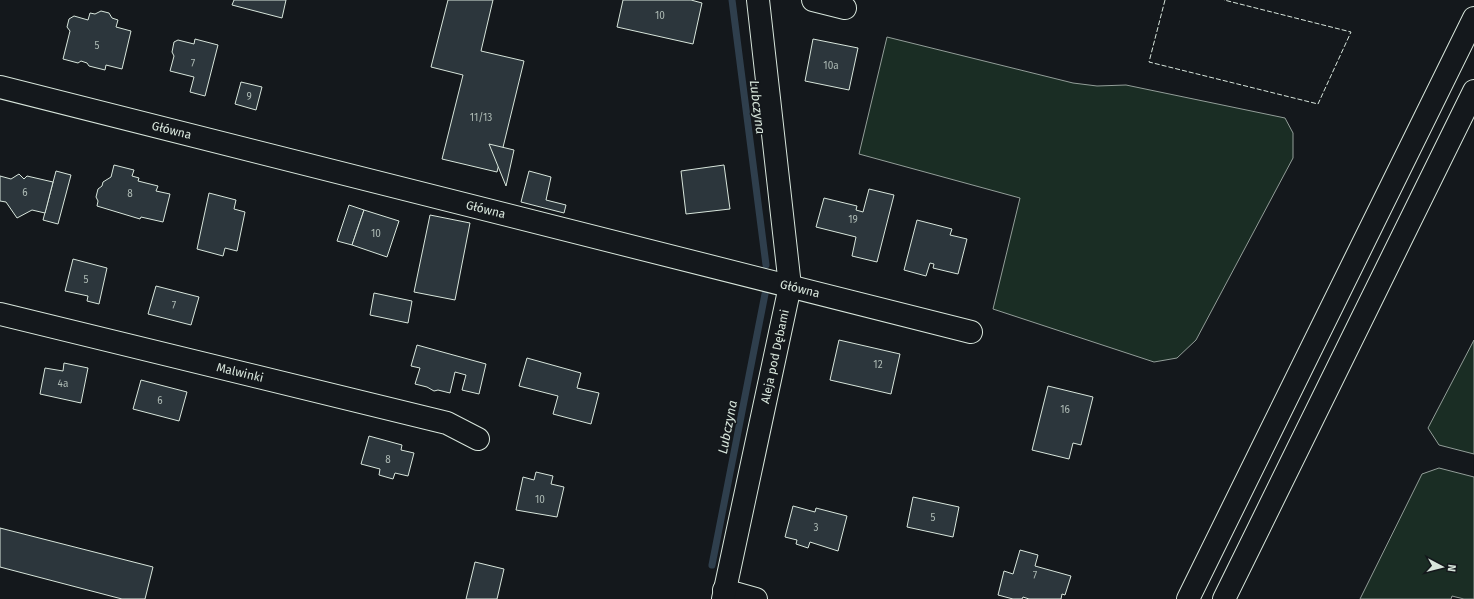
<svg xmlns="http://www.w3.org/2000/svg" width="1474" height="599" font-family="'Fira Sans',sans-serif">
<style>
.green{fill:#1a2d24;stroke:#939e99}
.lines{fill:none;stroke-linecap:round;stroke-linejoin:round}
.stream{stroke:#2f3f4d;stroke-width:7}
.building{fill:#2c363c;stroke:#d8e6dc}
.street-casing{stroke:#d8e6dc;stroke-width:24}
.primary-casing{stroke:#d8e6dc;stroke-width:24}
.street{stroke:#14181c;stroke-width:22}
.primary{stroke:#14181c;stroke-width:22}
.fence{stroke:#d8e6dc;stroke-width:1;stroke-dasharray:5 2;stroke-linecap:butt}
.labels{text-anchor:middle;stroke-width:3;stroke-linejoin:round;paint-order:stroke}
.number-label{font-size:10px;fill:#adbab4}
.street-label{font-size:12px;fill:#d8e6dc;stroke:#14181c}
.water-label{font-size:13px;font-style:italic;fill:#d8e6dc;stroke:#14181c}
</style>
<rect width="100%" height="100%" fill="#14181c"/>
<!-- green -->
<g class="green">
<path d="M887,37l186,46 24,3 29,-1 159,33 8,15v25l-97,182 -19,18 -23,4 -161,-53 27,-111 -161,-44z"/>
<path d="M1474,340v114l-35,-9 -11,-17z"/>
<path d="M1439,468l35,9v122h-10l-12,-3 -1,3h-91l62,-125z"/>
</g>
<g class="lines">
<!-- stream -->
<g class="stream">
<path d="M732,0l34,265"/>
<path d="M712,565l53,-271"/>
</g>
</g>
<!-- building -->
<g class="building">
<path d="M234,0h52l-4,18 -50,-13z"/>
<path d="M448,0h45l-12,51 43,10 -27,111 -55,-13 21,-84 -32,-8z"/>
<path d="M623,0h68l11,3 -9,41 -76,-17z"/>
<path d="M101,11l8,2 3,5 6,2 -2,7 15,4 -9,38 -16,-4 -1,5 -16,-4 -2,-3 -6,-2 -3,2 -15,-4 7,-28 -3,-4 2,-8 5,-3 14,4 2,-7 5,1z"/>
<path d="M195,39l23,6 -13,51 -15,-4 4,-15 -24,-6 4,-15 -2,-4 2,-10 4,-2 16,4z"/>
<path d="M813,39l45,9 -9,42 -44,-9z"/>
<path d="M241,82l21,5 -6,23 -21,-6z"/>
<path d="M489,144l25,6 -8,36z"/>
<path d="M114,165l20,5 -2,6 7,2 -1,3 20,5 -2,5 14,3 -7,28 -22,-5 -1,2 -43,-13 1,-5 -2,-4 2,-8 4,-3 1,-4 8,-5z"/>
<path d="M724,165l6,44 -44,5 -5,-43z"/>
<path d="M56,171l15,4 -13,49 -15,-4z"/>
<path d="M529,171l22,6 -5,23 20,5 -2,8 -43,-11z"/>
<path d="M19,174l5,5 3,-3 26,6 -8,31 -13,-3 -15,8 -11,-16 -6,-1v-25l11,3z"/>
<path d="M869,189l25,6 -17,67 -25,-6 4,-19 -40,-10 8,-29 33,8 -1,4 7,2z"/>
<path d="M209,193l27,7 -2,9 11,3 -8,39 -12,-3 -2,8 -26,-7z"/>
<path d="M349,205l15,5 -12,35 -15,-4z"/>
<path d="M364,210l35,11 -12,36 -35,-12z"/>
<path d="M430,215l40,8 -15,77 -41,-8z"/>
<path d="M917,220l35,9 -2,6 17,4 -9,35 -25,-6 1,-4 -4,-1 -4,13 -22,-6z"/>
<path d="M73,259l34,9 -8,36 -12,-3 1,-5 -23,-5z"/>
<path d="M156,286l43,11 -8,28 -43,-11z"/>
<path d="M374,293l38,8 -4,22 -38,-8z"/>
<path d="M839,340l61,14 -9,40 -61,-14z"/>
<path d="M417,345l69,19 -7,30 -17,-4 4,-15 -11,-3 -5,21 -12,-3 -4,1 -7,-4 -12,-3 5,-16 -9,-2z"/>
<path d="M527,358l54,15 -4,15 22,5 -8,31 -38,-10 5,-18 -39,-10z"/>
<path d="M64,363l24,5 -7,35 -41,-9 5,-26 18,3z"/>
<path d="M141,380l46,12 -8,29 -46,-12z"/>
<path d="M1048,386l45,11 -12,48 -8,-2 -4,16 -37,-9z"/>
<path d="M369,436l33,9 -1,5 13,3 -6,23 -13,-3 -2,6 -14,-4 1,-6 -19,-5z"/>
<path d="M536,472l17,4 -2,8 13,3 -7,30 -41,-7 7,-33 11,3z"/>
<path d="M913,497l46,10 -6,30 -46,-10z"/>
<path d="M793,506l22,6 1,-4 31,8 -9,35 -28,-9 -2,6 -12,-4 1,-4 -12,-3z"/>
<path d="M0,528l153,39 -8,32h-23l-122,-32z"/>
<path d="M1020,550l18,5 -3,11 36,10 -6,19 -3,-1 -1,5h-32l-6,-2 -1,2h-9l-15,-4 6,-24 9,3z"/>
<path d="M475,562l29,7 -7,30h-31z"/>
</g>
<g class="lines">
<defs>
<g id="street">
<path d="M813,0l32,8"/>
<path id="s1" d="M0,87l971,245"/>
<path id="s2" d="M0,314l447,109 31,16"/>
<path d="M724,590l32,9"/>
<path id="s3" d="M723,599l67,-313 -32,-286"/>
</g>
<g id="primary">
<path d="M1188,599l286,-581"/>
<path d="M1224,599l250,-508"/>
</g>
</defs>
<!-- street casing -->
<use href="#street" class="street-casing"/>
<!-- primary casing -->
<use href="#primary" class="primary-casing"/>
<!-- street -->
<use href="#street" class="street"/>
<!-- primary -->
<use href="#primary" class="primary"/>
<!-- fence -->
<path class="fence" d="M1165,0l-16,62 169,42 33,-72 -127,-32"/>
</g>
<g class="labels">
<!-- number labels -->
<g class="number-label">
<text x="660" y="19">10</text>
<text x="97" y="49">5</text>
<text x="193" y="67">7</text>
<text x="831" y="69">10a</text>
<text x="249" y="100">9</text>
<text x="481" y="121">11/13</text>
<text x="25" y="196">6</text>
<text x="130" y="197">8</text>
<text x="853" y="223">19</text>
<text x="376" y="237">10</text>
<text x="86" y="283">5</text>
<text x="174" y="309">7</text>
<text x="878" y="368">12</text>
<text x="63" y="387">4a</text>
<text x="160" y="404">6</text>
<text x="1065" y="413">16</text>
<text x="388" y="463">8</text>
<text x="540" y="503">10</text>
<text x="933" y="521">5</text>
<text x="816" y="531">3</text>
<text x="1035" y="579">7</text>
</g>
<!-- street labels -->
<g class="street-label">
<text dy="4" stroke="none"><textPath href="#s1" startOffset="177">Główna</textPath></text>
<text dy="4" stroke="none"><textPath href="#s1" startOffset="501">Główna</textPath></text>
<text dy="4" stroke="none"><textPath href="#s1" startOffset="825">Główna</textPath></text>
<text dy="4" stroke="none"><textPath href="#s3" startOffset="248">Aleja pod Dębami</textPath></text>
<text dy="4" stroke="none"><textPath href="#s2" startOffset="247">Malwinki</textPath></text>
</g>
<!-- water labels -->
<g class="water-label">
<text transform="translate(758 107) rotate(83)" y="5">Lubczyna</text>
<text transform="translate(727 427) rotate(-79)" y="5">Lubczyna</text>
</g>
</g>
<!-- north arrow -->
<g transform="translate(1442 567) rotate(97)" stroke="#14181c" stroke-width="3" paint-order="stroke">
<path d="M0-3L7 15L0 10L-7 15Z" fill="#d8e6dc"/>
<text y="-6" font-size="11" font-weight="bold" text-anchor="middle" fill="#d8e6dc">N</text>
</g>
</svg>
